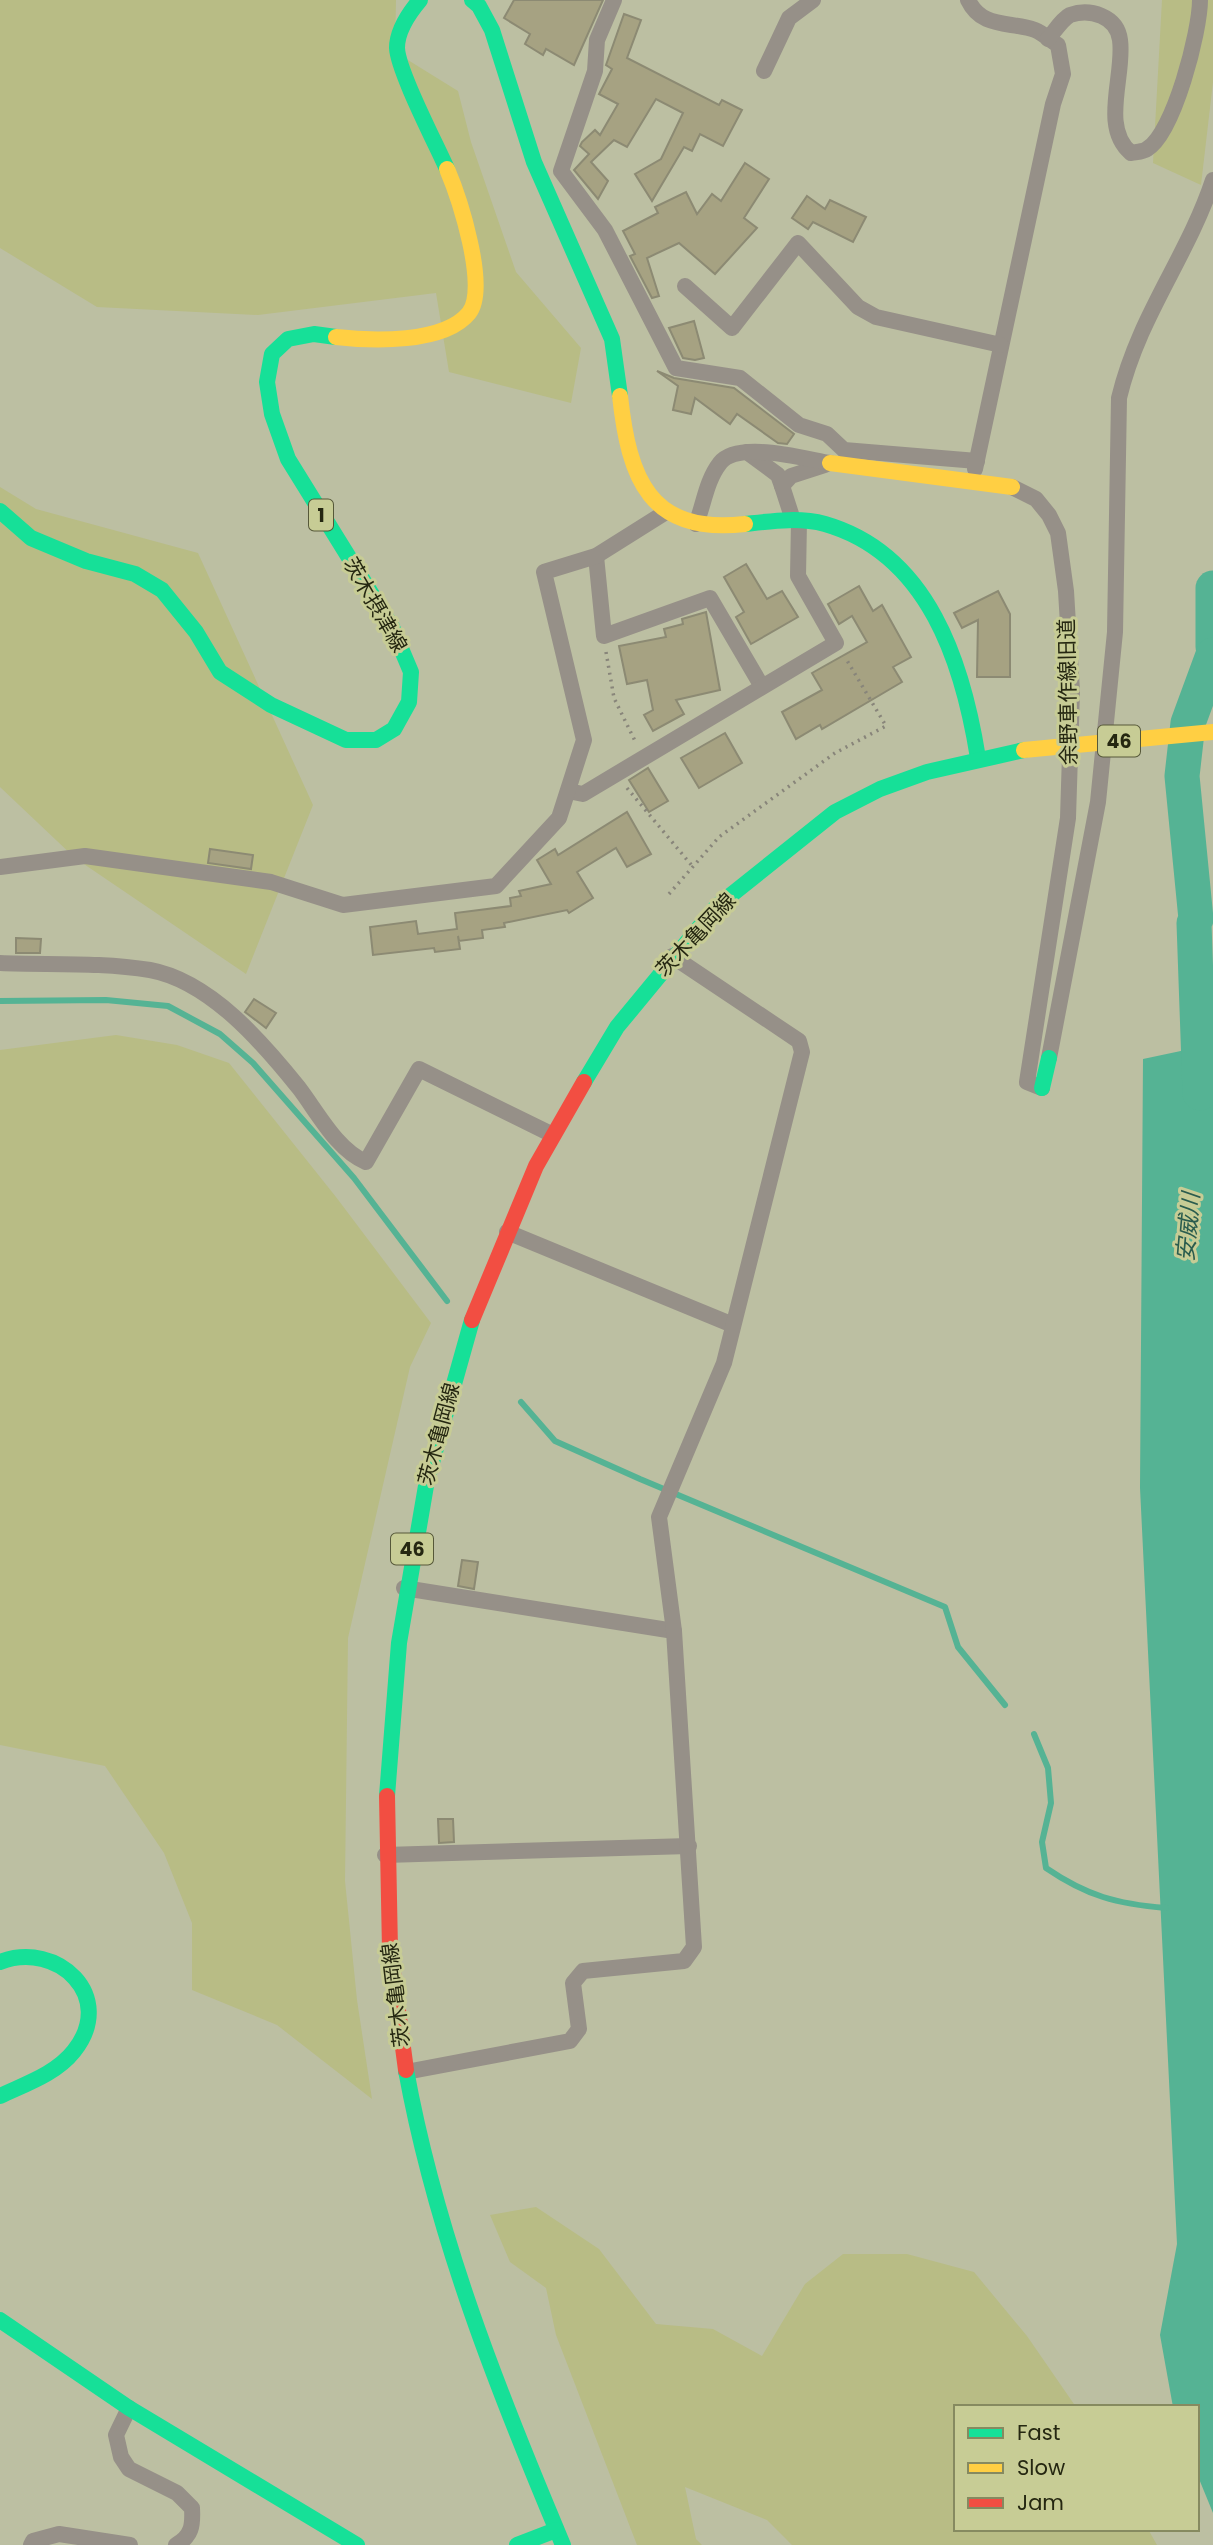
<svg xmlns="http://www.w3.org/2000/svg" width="1213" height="2545" font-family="Poppins,'Noto Sans JP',sans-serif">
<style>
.green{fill:#b8bc85}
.water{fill:#55b394}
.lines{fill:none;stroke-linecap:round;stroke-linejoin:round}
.stream{stroke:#55b394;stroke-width:6}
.river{stroke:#55b394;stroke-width:35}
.building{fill:#a6a282;stroke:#8c8a73;stroke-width:2}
.path{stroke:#88857a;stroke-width:3.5;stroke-dasharray:2 5;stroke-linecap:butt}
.street{stroke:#969088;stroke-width:16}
.fast{stroke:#16e098;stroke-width:16}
.slow{stroke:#ffcf43;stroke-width:16}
.jam{stroke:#f24e42;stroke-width:16}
.slow-bridge{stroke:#ffcf43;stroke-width:16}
.labels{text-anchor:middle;stroke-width:6;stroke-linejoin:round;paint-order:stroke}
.shield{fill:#c7cc95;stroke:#565839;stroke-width:2}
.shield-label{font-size:19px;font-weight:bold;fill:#252711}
.street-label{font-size:21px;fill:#252711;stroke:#c7cc95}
.water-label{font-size:23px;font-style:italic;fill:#2a5c4e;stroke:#c7cc95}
</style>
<rect width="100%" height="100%" fill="#bcbfa2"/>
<!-- green -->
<g class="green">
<path d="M0,0h396l-1,52 63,39 13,51 45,130 65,76 -10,55 -122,-31 -13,-79 -178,22 -161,-8 -97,-59z"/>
<path d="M1162,0h51v82l-12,103 -48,-22z"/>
<path d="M0,487l36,22 162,44 115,252 -67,169 -171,-116 -75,-71z"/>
<path d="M116,1035l61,10 52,18 107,134 95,126 -21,44 -62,271 -3,243 12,119 15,99 -95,-74 -85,-35v-67l-28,-70 -59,-87 -105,-21v-695z"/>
<path d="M536,2207l63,42 57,75 57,5 49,27 43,-72 38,-30h64l67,18 53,64 49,71h-120v122h192l9,16h-365l-25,-25 -82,-33 11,52 6,6h-65l-81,-210 -10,-47 -36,-26 -20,-47z"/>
</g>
<!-- water -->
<path class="water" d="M1209,1045l4,36v1432l-16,-39v-67h-24l-13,-72 17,-91 -37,-756 3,-429z"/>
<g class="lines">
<!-- stream -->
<g class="stream">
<path d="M0,1001l106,-1 62,6 52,28 33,29 101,115 93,123"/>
<path d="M521,1402l34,39 85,38 305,128 13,40 47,58"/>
<path d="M1034,1734l14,34 3,35 -9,39 4,26c41,28 71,36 120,40"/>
</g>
<!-- river -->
<g class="river">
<path d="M1213,588v59"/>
<path d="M1200,1093l-6,-170 2,-4 -14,-143 6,-53 25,-68"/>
</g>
</g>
<!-- building -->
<g class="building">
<path d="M514,0h89l-29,65 -28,-16 -3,6 -18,-11 5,-10 -26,-16z"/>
<path d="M624,14l17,6 -14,38 92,47 3,-5 20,10 -19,36 -23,-12 -8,17 -8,-4 -32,54 -17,-27 26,-15 22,-46 -27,-14 -29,48 -13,-7 -23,22 17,19 -10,18 -24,-29 15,-16 -9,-8 2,-4 13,-12 5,5 18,-31 -19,-10 13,-25 -6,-4z"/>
<path d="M745,163l24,16 -25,39 13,10 -42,46 -36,-31 -32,15 12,38 -7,2 -22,-42 5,-2 -12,-23 35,-18 -3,-6 31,-15 11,22 15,-20 9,7z"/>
<path d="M807,196l18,13 5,-9 36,17 -13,25 -40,-20 -5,7 -16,-11z"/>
<path d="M694,321l10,37 -9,2 -12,-2 -14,-30z"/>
<path d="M657,371l17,7 60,10 60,46 -7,10 -9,-1 -41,-29 -7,10 -35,-26 -4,16 -18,-4 5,-24z"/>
<path d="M746,564l21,35 15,-8 16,26 -47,27 -15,-27 8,-5 -20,-35z"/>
<path d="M859,586l14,25 9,-6 29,52 -18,10 9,15 -80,47 -2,-4 -24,14 -14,-27 40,-22 -10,-17 55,-31 -15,-26 -13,8 -11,-20z"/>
<path d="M998,591l12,23v63h-33l1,-57 -16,8 -8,-15z"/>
<path d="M706,612l14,78 -44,10 8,14 -31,17 -9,-16 9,-5 -6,-30 -20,4 -8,-38 47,-9 -2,-8 19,-5 -1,-5z"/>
<path d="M725,733l17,30 -43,25 -18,-30z"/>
<path d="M648,768l20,33 -19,11 -20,-32z"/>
<path d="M627,812l24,42 -24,13 -11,-19 -39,24 16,26 -24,15 -2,-3 -63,13 1,4 -23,3 1,8 -24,3 -1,-5 2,13 -25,3 -1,-4 -61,7 -3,-28 46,-6 2,13 39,-5 -2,-16 56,-7 -1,-8 11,-2 -2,-5 32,-7 -14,-24 18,-11 3,6z"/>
<path d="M210,849l43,6 -2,14 -43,-6z"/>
<path d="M16,938l25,1 -1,14h-24z"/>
<path d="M254,999l22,14 -10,15 -21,-16z"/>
<path d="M462,1560l16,2 -4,27 -16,-3z"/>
<path d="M438,1819h15l1,23 -15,1z"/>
</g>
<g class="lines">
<!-- path -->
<g class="path">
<path d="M606,652l8,46 22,45"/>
<path d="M627,788l66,79"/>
<path d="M669,894l50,-57 116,-84 51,-27 -41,-69"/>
</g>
<!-- street -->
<g class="street">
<path d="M614,0l-17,40 -2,31 -34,100 44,59 71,138 64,10 59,47 28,9 17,16 133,11"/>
<path d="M968,0c14,29 41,21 67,30 8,3 16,11 23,15l5,29 -10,30 -78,365"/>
<path d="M1048,39c6,-7 14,-20 22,-24 20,-7 47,1 50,25 5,35 -20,87 11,113 4,-1 12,-1 16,-4 27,-16 53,-118 53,-149"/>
<path d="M764,71l25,-53 24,-18"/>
<path d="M685,286l47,42 66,-85 60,64 18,10 125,28"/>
<path d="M747,452l31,23 4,11"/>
<path d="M1012,487l24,12 13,16 9,18 8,58 6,100 -4,127 -41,264 15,6"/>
<path d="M793,520l-11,-34 9,-10 34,-11"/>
<path d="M696,524c8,-20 10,-43 24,-61 18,-23 85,-4 110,0"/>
<path d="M596,556l8,80 106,-38 51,87"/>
<path d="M568,791l15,3 253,-151 -38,-67 1,-55"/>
<path d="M0,867l85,-11 186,26 72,23 153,-19 63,-68 25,-78 -40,-168 52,-16 70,-44"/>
<path d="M0,963c49,2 101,-1 150,7 60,11 113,73 149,118 19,25 38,62 67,74l53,-93 132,65"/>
<path d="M1049,1058l49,-256 17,-170 4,-234c20,-83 68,-140 94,-218"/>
<path d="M507,1232l226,93"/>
<path d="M404,1588l270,43"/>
<path d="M385,1855l304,-9"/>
<path d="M406,2072l164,-31 9,-12 -6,-46 10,-12 101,-10 10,-14 -20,-316 -15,-114 65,-154 78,-311 -3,-11 -127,-85"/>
<path d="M129,2408l-13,27 5,22 8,12 48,24 15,15c1,17 0,28 -16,37"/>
<path d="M31,2545l2,-4 26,-7 71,11"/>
</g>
<!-- fast -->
<g class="fast">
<path d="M420,0c-11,13 -23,30 -23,48 1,23 39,96 50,121"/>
<path d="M472,0l7,6 13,24 42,132 78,177 8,57"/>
<path d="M0,511l31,27 55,23 49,13 27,16 34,42 24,40 51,33 75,35h30l18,-11 15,-27 2,-30 -19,-45 -104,-168 -16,-45 -5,-32 5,-28 16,-15 26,-5 22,3"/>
<path d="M745,524c27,-3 54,-7 80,0 104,30 138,140 153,234"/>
<path d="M584,1082l33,-55 99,-120 119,-95 45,-23 47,-17 97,-22"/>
<path d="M1042,1088l7,-30"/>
<path d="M387,1796l12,-153 28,-163 45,-160"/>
<path d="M0,1962c58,-22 117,35 74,89 -18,23 -49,33 -74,45"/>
<path d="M406,2070c30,165 92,321 157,475"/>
<path d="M0,2320l129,88 228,137"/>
<path d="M517,2545l39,-15"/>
</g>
<!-- slow -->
<g class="slow">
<path d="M336,337c35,4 108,7 133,-24 20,-25 -10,-116 -22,-144"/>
<path d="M620,396c9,82 29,139 125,128"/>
<path d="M830,463l182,24"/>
</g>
<!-- jam -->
<g class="jam">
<path d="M472,1320l64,-154 48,-84"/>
<path d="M387,1796l3,154 16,120"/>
</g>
<!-- slow-bridge -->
<path class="slow-bridge" d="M1024,750l189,-18"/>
</g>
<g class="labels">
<!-- shield labels -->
<g class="shield">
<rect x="309" y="499.5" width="24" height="31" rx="5"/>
<rect x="1098" y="725.5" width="42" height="31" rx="5"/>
<rect x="391" y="1533.5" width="42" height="31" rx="5"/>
</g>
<g class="shield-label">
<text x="321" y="522">1</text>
<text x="1119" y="748">46</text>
<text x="412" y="1556">46</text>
</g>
<!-- street labels -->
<g class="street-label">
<text transform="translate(375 605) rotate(60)" y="7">茨木摂津線</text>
<text transform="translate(1068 692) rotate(-91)" y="7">余野車作線旧道</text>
<text transform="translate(696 935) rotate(-47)" y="7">茨木亀岡線</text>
<text transform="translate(439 1434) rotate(-75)" y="7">茨木亀岡線</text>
<text transform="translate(396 1995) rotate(-97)" y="7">茨木亀岡線</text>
</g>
<!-- water labels -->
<g class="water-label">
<text transform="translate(1188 1227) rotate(-85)" y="8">安威川</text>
</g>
</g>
<!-- legend -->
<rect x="954" y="2405" width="245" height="126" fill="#c7cc95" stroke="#868a60" stroke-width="2"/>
<rect x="968" y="2428" width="35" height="10" fill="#16e098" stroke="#868a60" stroke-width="2"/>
<text x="1017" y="2440" font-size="21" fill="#252711">Fast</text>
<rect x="968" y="2463" width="35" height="10" fill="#ffcf43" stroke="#868a60" stroke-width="2"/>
<text x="1017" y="2475" font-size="21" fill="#252711">Slow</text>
<rect x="968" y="2498" width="35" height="10" fill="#f24e42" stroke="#868a60" stroke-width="2"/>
<text x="1017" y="2510" font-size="21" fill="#252711">Jam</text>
</svg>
